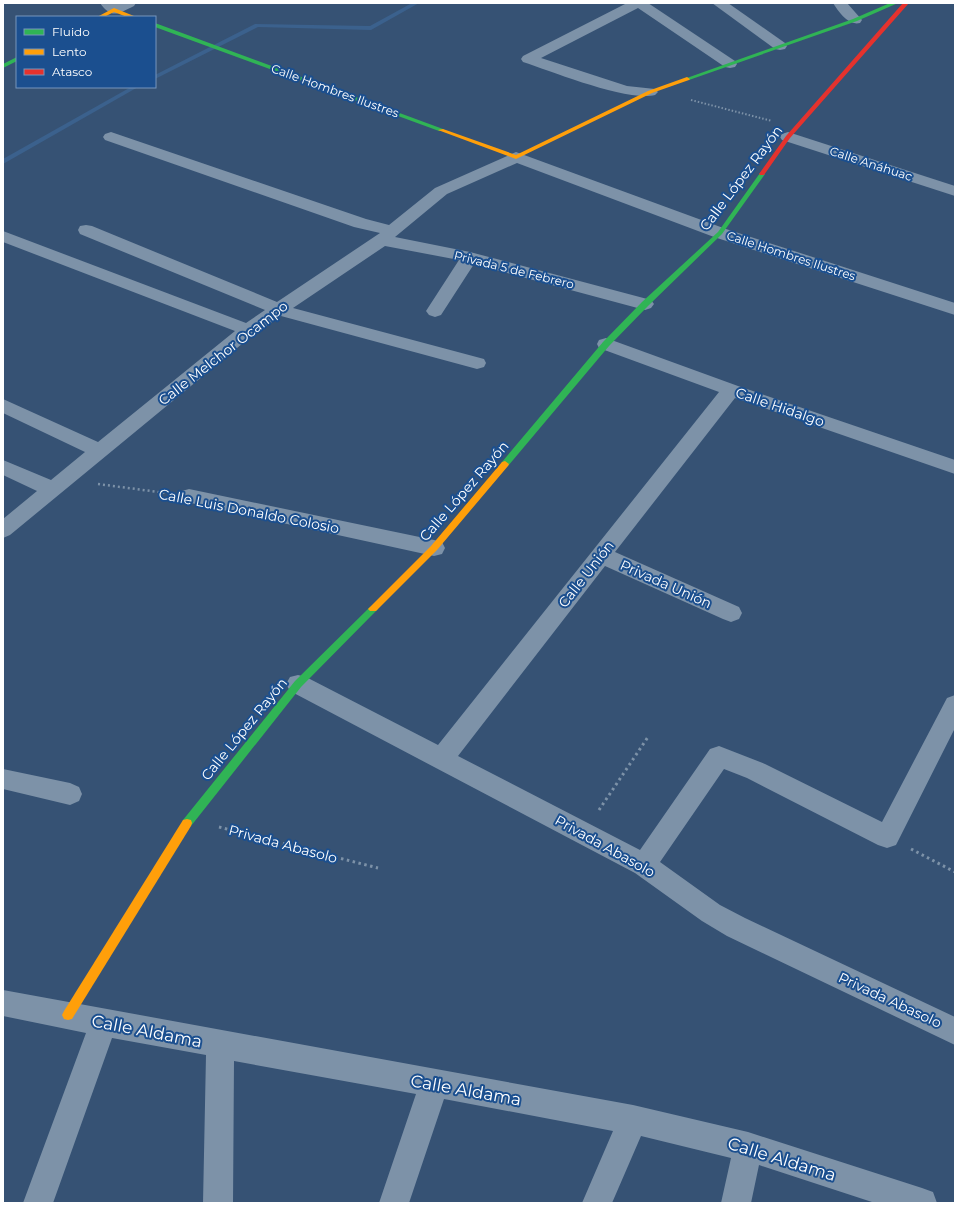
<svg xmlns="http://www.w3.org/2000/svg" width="958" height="1206" font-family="Montserrat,sans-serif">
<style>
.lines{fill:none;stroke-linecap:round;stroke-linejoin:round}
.stream{fill:#3b618d;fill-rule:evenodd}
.path-far2{stroke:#7d92a8;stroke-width:2;stroke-dasharray:1.5 2;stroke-linecap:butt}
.path-far1{stroke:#7d92a8;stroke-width:2.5;stroke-dasharray:2 3;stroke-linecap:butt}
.path{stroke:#7d92a8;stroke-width:3;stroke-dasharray:2.5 3.5;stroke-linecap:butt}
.street{fill:#7d92a8;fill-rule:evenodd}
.fast{fill:#30b455;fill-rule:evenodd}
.slow{fill:#ff9f0a;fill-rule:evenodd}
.jam{fill:#e5322d;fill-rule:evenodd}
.labels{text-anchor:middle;stroke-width:4;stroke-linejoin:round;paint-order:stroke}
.far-street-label{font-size:12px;fill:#fff;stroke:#1b4f8f}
.street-label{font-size:14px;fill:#fff;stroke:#1b4f8f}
.near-street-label{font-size:17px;fill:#fff;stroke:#1b4f8f}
</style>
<rect width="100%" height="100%" fill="#365274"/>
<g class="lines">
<!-- stream -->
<g class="stream">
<path d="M412,3h7l-48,27 -113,-3 -103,52v-4l100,-51 115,2z"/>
<path d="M131,87h7l-135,77v-5z"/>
</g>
<!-- path-far2 -->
<path class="path-far2" d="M691,100l81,21"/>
<!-- path-far1 -->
<path class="path-far1" d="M98,484l68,9"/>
<!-- path -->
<g class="path">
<path d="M599,810l49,-73"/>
<path d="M219,827l159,41"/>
<path d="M911,849l44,23"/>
</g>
<!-- street -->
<g class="street">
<path d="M100,3h36l-2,3c-15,7 -22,14 -34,-3z"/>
<path d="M627,3h21l87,58 2,3 -2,3 -5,1 -5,-1 -87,-59 -97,50 86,28 28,3 3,3 -3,3c-27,7 -102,-23 -132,-33l-2,-3 2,-3z"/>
<path d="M712,3h16l57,40 2,3 -2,3 -5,1 -5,-1z"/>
<path d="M833,3h14l15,17 -2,3c-12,3 -21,-11 -27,-20z"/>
<path d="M111,132l255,87 23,6 46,-37 81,-36 210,77 229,74v12l-241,-78 -197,-74 -70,31 -52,43 75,15 181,48 3,4 -3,4 -6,2 -171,-46 -33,51 -6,2 -6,-2 -3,-4 33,-51 -74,-14 -92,62 191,51 2,4 -2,4 -7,2 -196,-53 -27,18 -244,201 -7,3v-19l34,-28 -34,-16v-15l48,20 34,-28 -82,-39v-14l95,43 137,-111 -232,-89v-11l243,92 19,-13 -185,-76 -2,-4 2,-4 6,-1 6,1 185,76 103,-69 -26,-6 -249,-87 -2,-3 2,-3z"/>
<path d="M788,132l167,54v10l-173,-56 -2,-3 2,-3z"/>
<path d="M606,338l132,48 217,74v14l-220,-76 -120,154 124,55 3,6 -3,6 -8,3 -8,-3 -118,-53 -147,190 182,94 70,-101 9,-3 46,18 117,58 65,-124 8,-3v33l-59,117 -9,3 -9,-3 -131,-67 -23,-9 -64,93 60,43 25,13 210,99v28l-228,-109 -25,-15 -67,-48 -345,-182 -4,-7 4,-7 8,-2 8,2 132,68 281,-353 -120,-44 -2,-4 2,-4z"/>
<path d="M189,489l245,51 8,2 3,6 -3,6 -8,2 -252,-55 -3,-5 3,-5z"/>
<path d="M3,769l67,14 9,4 3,7 -3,7 -9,4 -67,-16z"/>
<path d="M3,990l630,115 115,27 174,56 11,4 4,11h-62l-116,-38 -8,38h-30l10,-45 -90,-22 -29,67h-30l31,-72 -169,-32 -35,104h-30l37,-109 -182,-33 -1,142h-30l3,-148 -94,-17 -59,165h-30l63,-170 -83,-17z"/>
</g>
<!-- fast -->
<g class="fast">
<path d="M890,3h8l-41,18 -168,59 -5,-1 169,-60z"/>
<path d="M155,23l288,106 1,1 -5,1 -284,-104z"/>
<path d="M17,57v4l-14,7v-4z"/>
<path d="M762,172l3,2 -43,60 -74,72 -39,40 -101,120h-6l-1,-2 1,-2 101,-120 39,-40 76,-70 42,-59z"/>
<path d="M373,606l3,1 2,2 -2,2 -75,76 -110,139 -4,1 -4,-1 -1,-3 1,-3 112,-139 75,-74z"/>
</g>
<!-- slow -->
<g class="slow">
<path d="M114,8l20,8 1,1h-8l-13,-5 -10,5h-7z"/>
<path d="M687,77l3,2 -1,1 -37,13 -136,66 -78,-29 5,-1 73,26 132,-64z"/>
<path d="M505,461l4,3 -1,2 -71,84 -61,61h-6l-2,-2 63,-63 71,-84z"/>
<path d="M187,819l4,1 1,3 -1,3 -119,193 -4,1 -4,-1 -2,-4 2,-4 119,-191z"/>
</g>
<!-- jam -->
<path class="jam" d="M903,3h6l-119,135 -26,37h-4l-1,-1 27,-38z"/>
</g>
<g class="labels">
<!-- far-street labels -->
<g class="far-street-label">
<text transform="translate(335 91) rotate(20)" y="4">Calle Hombres Ilustres</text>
<text transform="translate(871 164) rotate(18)" y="4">Calle Anáhuac</text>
<text transform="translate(791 256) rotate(18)" y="4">Calle Hombres Ilustres</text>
<text transform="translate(514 270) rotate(14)" y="4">Privada 5 de Febrero</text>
</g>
<!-- street labels -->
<g class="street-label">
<text transform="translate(741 178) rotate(-53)" y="5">Calle López Rayón</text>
<text transform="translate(223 353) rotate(-38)" y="5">Calle Melchor Ocampo</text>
<text transform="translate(780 407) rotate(19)" y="5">Calle Hidalgo</text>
<text transform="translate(464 491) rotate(-49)" y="5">Calle López Rayón</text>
<text transform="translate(249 511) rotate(11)" y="5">Calle Luis Donaldo Colosio</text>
<text transform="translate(586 574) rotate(-52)" y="5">Calle Unión</text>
<text transform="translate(666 584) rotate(24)" y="5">Privada Unión</text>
<text transform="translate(244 729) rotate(-51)" y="5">Calle López Rayón</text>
<text transform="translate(283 844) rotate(15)" y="5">Privada Abasolo</text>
<text transform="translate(605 846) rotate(29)" y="5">Privada Abasolo</text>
<text transform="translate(890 1000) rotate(25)" y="5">Privada Abasolo</text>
</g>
<!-- near-street labels -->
<g class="near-street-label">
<text transform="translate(147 1031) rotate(11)" y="6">Calle Aldama</text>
<text transform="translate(466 1090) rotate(10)" y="6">Calle Aldama</text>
<text transform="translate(782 1159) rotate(17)" y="6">Calle Aldama</text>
</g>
</g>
<!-- border -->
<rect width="958" height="1206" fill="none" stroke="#ffffff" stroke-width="8"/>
<!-- legend -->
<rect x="16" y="16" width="140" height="72" fill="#1b4f8f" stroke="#7695bc"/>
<rect x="24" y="29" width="20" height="6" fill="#30b455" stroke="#7695bc"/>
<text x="52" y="36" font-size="12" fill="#ffffff">Fluido</text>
<rect x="24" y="49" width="20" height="6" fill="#ff9f0a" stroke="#7695bc"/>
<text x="52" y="56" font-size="12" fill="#ffffff">Lento</text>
<rect x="24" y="69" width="20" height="6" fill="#e5322d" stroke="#7695bc"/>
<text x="52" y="76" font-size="12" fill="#ffffff">Atasco</text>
</svg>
